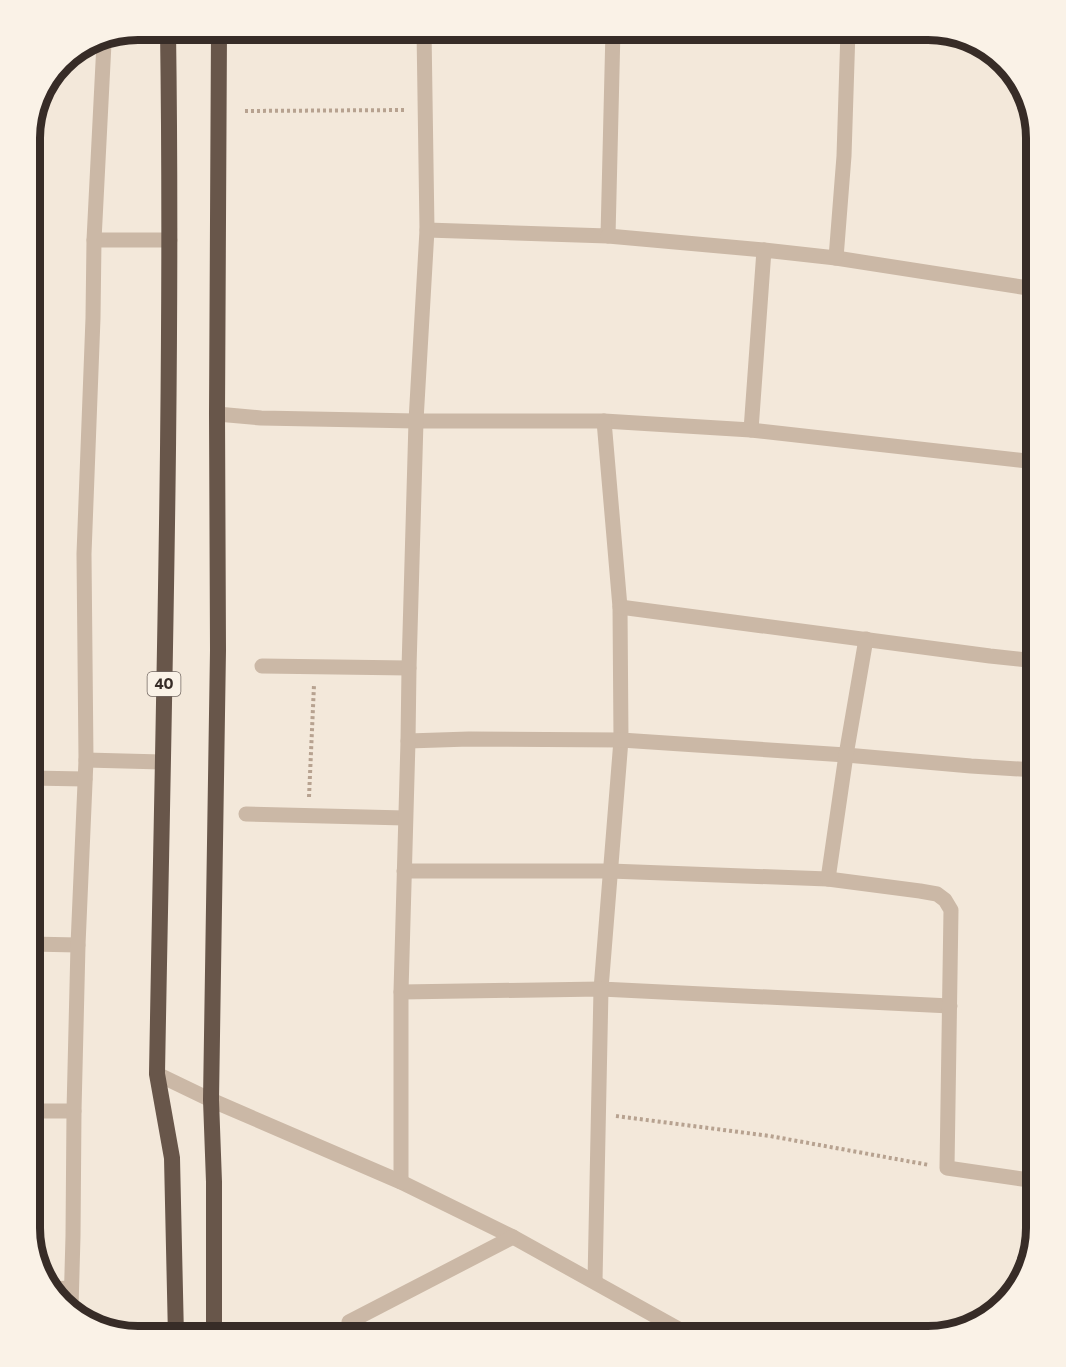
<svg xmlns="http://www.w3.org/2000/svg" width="1066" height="1367" font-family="Commissioner,sans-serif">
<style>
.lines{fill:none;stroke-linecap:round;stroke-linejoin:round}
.path{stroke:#b7a290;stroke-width:4;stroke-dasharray:3 3;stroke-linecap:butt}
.minor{stroke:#cbb8a6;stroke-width:15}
.trunk{stroke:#68564a;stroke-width:16}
.labels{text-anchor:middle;stroke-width:5;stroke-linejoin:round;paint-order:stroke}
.shield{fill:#faf2e7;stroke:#726761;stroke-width:1.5}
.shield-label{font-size:15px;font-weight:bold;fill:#372c27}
.rim{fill:none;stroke:#372c27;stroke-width:8}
</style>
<rect width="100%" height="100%" fill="#f3e8da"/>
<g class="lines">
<!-- path -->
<g class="path">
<path d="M245,111l162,-1"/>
<path d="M309,797l5,-112"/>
<path d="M616,1116l154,20 159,29"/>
</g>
<!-- minor -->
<g class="minor">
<path d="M427,230l181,6 5,-206"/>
<path d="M608,236l156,14"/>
<path d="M94,240h76"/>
<path d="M836,258l192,30"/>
<path d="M217,414l44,4 155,3h188l147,9 285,32"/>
<path d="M604,421l16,186 1,133 -20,249 349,17"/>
<path d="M751,430l13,-180 72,8 8,-102 4,-126"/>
<path d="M620,607l370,49 46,5"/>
<path d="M262,666l147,2"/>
<path d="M408,741l61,-2 152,1 225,15 125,11 65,4"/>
<path d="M86,760l76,2"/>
<path d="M30,778l55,1"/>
<path d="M246,814l159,4"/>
<path d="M404,871h206l218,8 92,12 17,3 8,6 6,10 -4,258 89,13"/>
<path d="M828,879l18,-124 20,-116"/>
<path d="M30,944l48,1"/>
<path d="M401,992l200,-3 -6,292"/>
<path d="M157,1074l54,26 190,82 112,55 180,100"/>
<path d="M30,1111h44"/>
<path d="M32,1111l1,-167"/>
<path d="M401,1182v-190l7,-251 1,-73 7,-247 11,-191 -3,-200"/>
<path d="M49,1289l22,-1"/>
<path d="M71,1309l2,-73 1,-125 4,-166 8,-185 -2,-206 9,-236 1,-78 10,-197"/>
<path d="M349,1322l164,-85"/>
</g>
<!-- trunk -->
<g class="trunk">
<path d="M168,30c5,348 -5,696 -11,1044l15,84 4,179"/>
<path d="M214,1337v-155l-3,-82 7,-450 -1,-236 2,-384"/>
</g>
</g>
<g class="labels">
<!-- shield labels -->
<rect class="shield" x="147.5" y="672" width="33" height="24" rx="4.5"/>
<g class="shield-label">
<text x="164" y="689">40</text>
</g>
</g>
<!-- crop -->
<path d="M0 0H1066V1367H0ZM138 40H928A98 98 0 0 1 1026 138V1228A98 98 0 0 1 928 1326H138A98 98 0 0 1 40 1228V138A98 98 0 0 1 138 40Z" fill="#faf2e7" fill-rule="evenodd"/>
<path class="rim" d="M138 40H928A98 98 0 0 1 1026 138V1228A98 98 0 0 1 928 1326H138A98 98 0 0 1 40 1228V138A98 98 0 0 1 138 40Z"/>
</svg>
